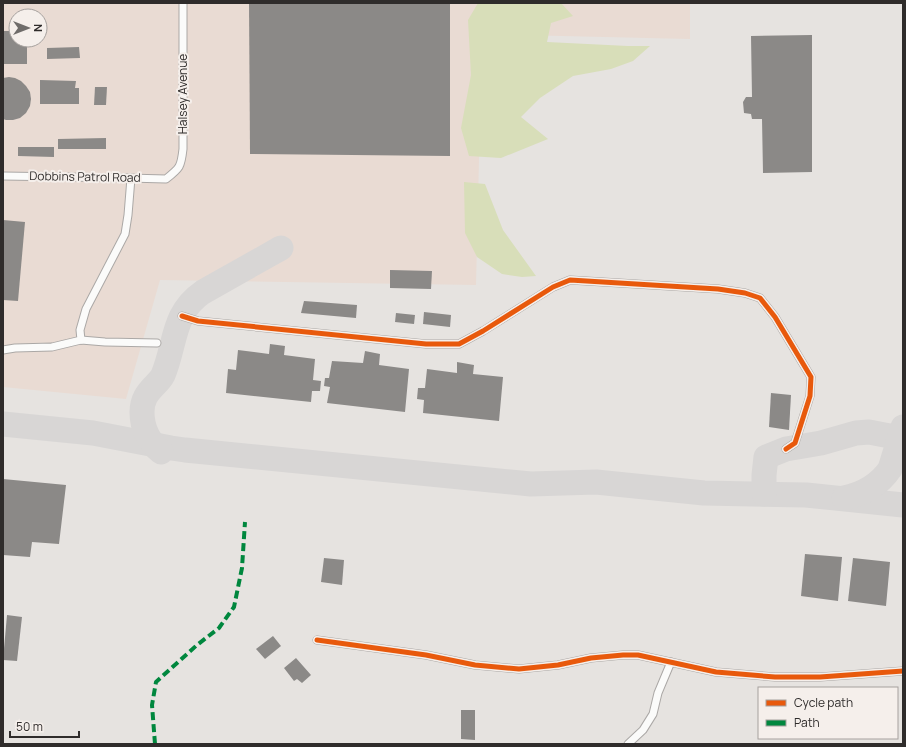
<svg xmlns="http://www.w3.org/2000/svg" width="906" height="747" font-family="Manrope,sans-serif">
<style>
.industrial{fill:#e9dbd3;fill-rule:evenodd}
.green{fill:#d8deb9}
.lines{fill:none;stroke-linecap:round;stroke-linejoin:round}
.taxiway{stroke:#d8d6d5;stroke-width:25}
.building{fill:#8b8987}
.minor-casing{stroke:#aba8a6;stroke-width:9}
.minor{stroke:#fbfbfa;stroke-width:7}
.quiet{stroke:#00873e;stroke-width:4;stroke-dasharray:8 4;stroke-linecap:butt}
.cycleway-casing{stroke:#f5efeb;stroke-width:8}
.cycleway{stroke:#e8590c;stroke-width:5}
.labels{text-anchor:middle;stroke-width:4;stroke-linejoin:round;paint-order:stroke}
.street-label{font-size:12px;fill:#2f2c2b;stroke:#f5efeb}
</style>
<rect width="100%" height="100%" fill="#e6e3e0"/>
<!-- industrial -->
<path class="industrial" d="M3,3h687v36l-208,-5 -6,251 -316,-5 -34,119 -123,-12zM16,16h24v24h-24z"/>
<!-- green -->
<g class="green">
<path d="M478,3h83l12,13 -22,7 -4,19 81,4h22l-17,15 -22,8 -38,7 -33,22 -19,19 27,22 -47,19 -32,-2 -8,-28 10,-53 -3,-55z"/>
<path d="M464,182l21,2 18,46 33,46 -14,1 -20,-3 -25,-17 -12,-24z"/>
</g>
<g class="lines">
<!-- taxiway -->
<g class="taxiway">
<path d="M3,424l90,9 78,15 14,2 346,34 65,-2 108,11 102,2 97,10"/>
<path d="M161,452c-12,-10 -19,-24 -19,-40 0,-12 5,-19 13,-27 3,-3 6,-6 8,-10 13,-31 9,-62 40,-83l78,-44"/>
<path d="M764,494v-19l2,-18 20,-8 35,-6 35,-10 13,-1 31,6"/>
<path d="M844,498c19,-4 35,-13 46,-29l13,-42"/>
</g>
</g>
<!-- building -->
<g class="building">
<path d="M249,3h201v153l-200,-2z"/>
<path d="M3,31h13v9h11v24h-24z"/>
<path d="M812,35v137l-49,1 -1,-54h-10l-1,-5 -7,-1 -1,-11 3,-5h6l-1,-61z"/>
<path d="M79,47l1,11 -33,1v-11z"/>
<path d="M9,77l6,1 6,3 5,5 4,6 1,7 -1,7 -4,7 -6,5 -7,2h-7l-3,-1v-41z"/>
<path d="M40,80l36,1 -1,7h4v16h-39z"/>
<path d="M95,87h12l-1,18h-12z"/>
<path d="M106,138v11h-48v-10z"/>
<path d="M18,147h36v10l-36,-1z"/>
<path d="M3,220l22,2 -7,79 -15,-1z"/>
<path d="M390,270l42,1 -1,18 -41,-1z"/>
<path d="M304,301l53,4 -1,13 -55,-5z"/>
<path d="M424,312l27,3 -1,12 -27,-3z"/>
<path d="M396,313l19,2 -1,9 -19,-2z"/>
<path d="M270,344l15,2 -1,9 31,4 -2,21 8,1 -1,10h-8l-1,11 -85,-9 2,-24 8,1 2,-20 31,4z"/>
<path d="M365,351l15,3 -1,11 30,4 -4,43 -78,-9 3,-16 -6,-1 1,-8h4l3,-17 31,2z"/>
<path d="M457,362l17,3 -1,9 30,3 -4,44 -76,-8 1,-13 -7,-1 1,-11h7l2,-19 30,4z"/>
<path d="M771,393l20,2 -2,35 -20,-3z"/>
<path d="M3,479l63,6 -7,59 -27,-2 -2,15 -27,-2z"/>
<path d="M805,554l37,3 -4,44 -37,-5z"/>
<path d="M324,558l20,2 -2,25 -21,-3z"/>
<path d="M853,558l37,4 -4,44 -38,-5z"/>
<path d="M7,615l15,2 -5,44 -14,-1z"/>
<path d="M273,636l8,10 -16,13 -9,-10z"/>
<path d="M296,658l15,17 -9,8 -5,-4 -3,2 -10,-13z"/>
<path d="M461,710h14v30l-14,-1z"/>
</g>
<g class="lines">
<defs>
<g id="minor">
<path d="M3,176l125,2 38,1c14,-11 15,-12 17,-30v-146"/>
<path d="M182,316l16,5 228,23h33l24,-13 70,-44 17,-7 148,9 27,4 15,5 15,19 36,60 -1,19 -15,47 -9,6"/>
<path d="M81,340l-1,-10 6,-21 39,-75 3,-19 3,-37"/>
<path d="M3,350l12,-2 37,-1 29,-7 24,2 52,1"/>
<path d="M317,640l109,15 49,10 44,4 39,-4 33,-7 32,-3h15l78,17 59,5h45l83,-6"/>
<path d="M628,744l15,-14 10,-16 5,-21 13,-31"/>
</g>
</defs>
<!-- minor casing -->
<use href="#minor" class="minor-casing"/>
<!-- minor -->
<use href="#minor" class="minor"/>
<!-- quiet -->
<path class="quiet" d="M155,744l-3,-39 4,-23 41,-37 22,-17 15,-21 8,-39 3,-46"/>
<defs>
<g id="cycleway">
<path d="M182,316l16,5 228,23h33l24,-13 70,-44 17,-7 148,9 27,4 15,5 15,19 36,60 -1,19 -15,47 -9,6"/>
<path d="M317,640l109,15 49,10 44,4 39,-4 33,-7 32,-3h15l78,17 59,5h45l83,-6"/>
</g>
</defs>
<!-- cycleway casing -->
<use href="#cycleway" class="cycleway-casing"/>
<!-- cycleway -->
<use href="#cycleway" class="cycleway"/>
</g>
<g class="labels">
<!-- street labels -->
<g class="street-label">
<text transform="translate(183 94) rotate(-90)" y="4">Halsey Avenue</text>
<text transform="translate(85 177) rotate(1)" y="4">Dobbins Patrol Road</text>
</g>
</g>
<!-- border -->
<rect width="906" height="747" fill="none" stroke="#2f2c2b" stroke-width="8"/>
<!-- legend -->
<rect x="758" y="687" width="140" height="52" fill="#f5efeb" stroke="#a6a19e"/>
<rect x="766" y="700" width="20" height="6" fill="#e8590c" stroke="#a6a19e"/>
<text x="794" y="707" font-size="12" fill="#2f2c2b">Cycle path</text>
<rect x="766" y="720" width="20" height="6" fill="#00873e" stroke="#a6a19e"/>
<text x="794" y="727" font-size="12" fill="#2f2c2b">Path</text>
<!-- north arrow -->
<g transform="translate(28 28) rotate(90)"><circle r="19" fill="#f5efeb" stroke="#a6a19e"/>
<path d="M0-3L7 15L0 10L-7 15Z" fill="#6f6c6a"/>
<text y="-6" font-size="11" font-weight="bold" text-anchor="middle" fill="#2f2c2b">N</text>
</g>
<!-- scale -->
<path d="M10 731v6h69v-6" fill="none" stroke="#2f2c2b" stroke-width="2"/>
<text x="16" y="731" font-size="12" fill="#2f2c2b" stroke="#f5efeb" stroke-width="3" paint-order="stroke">50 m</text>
</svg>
